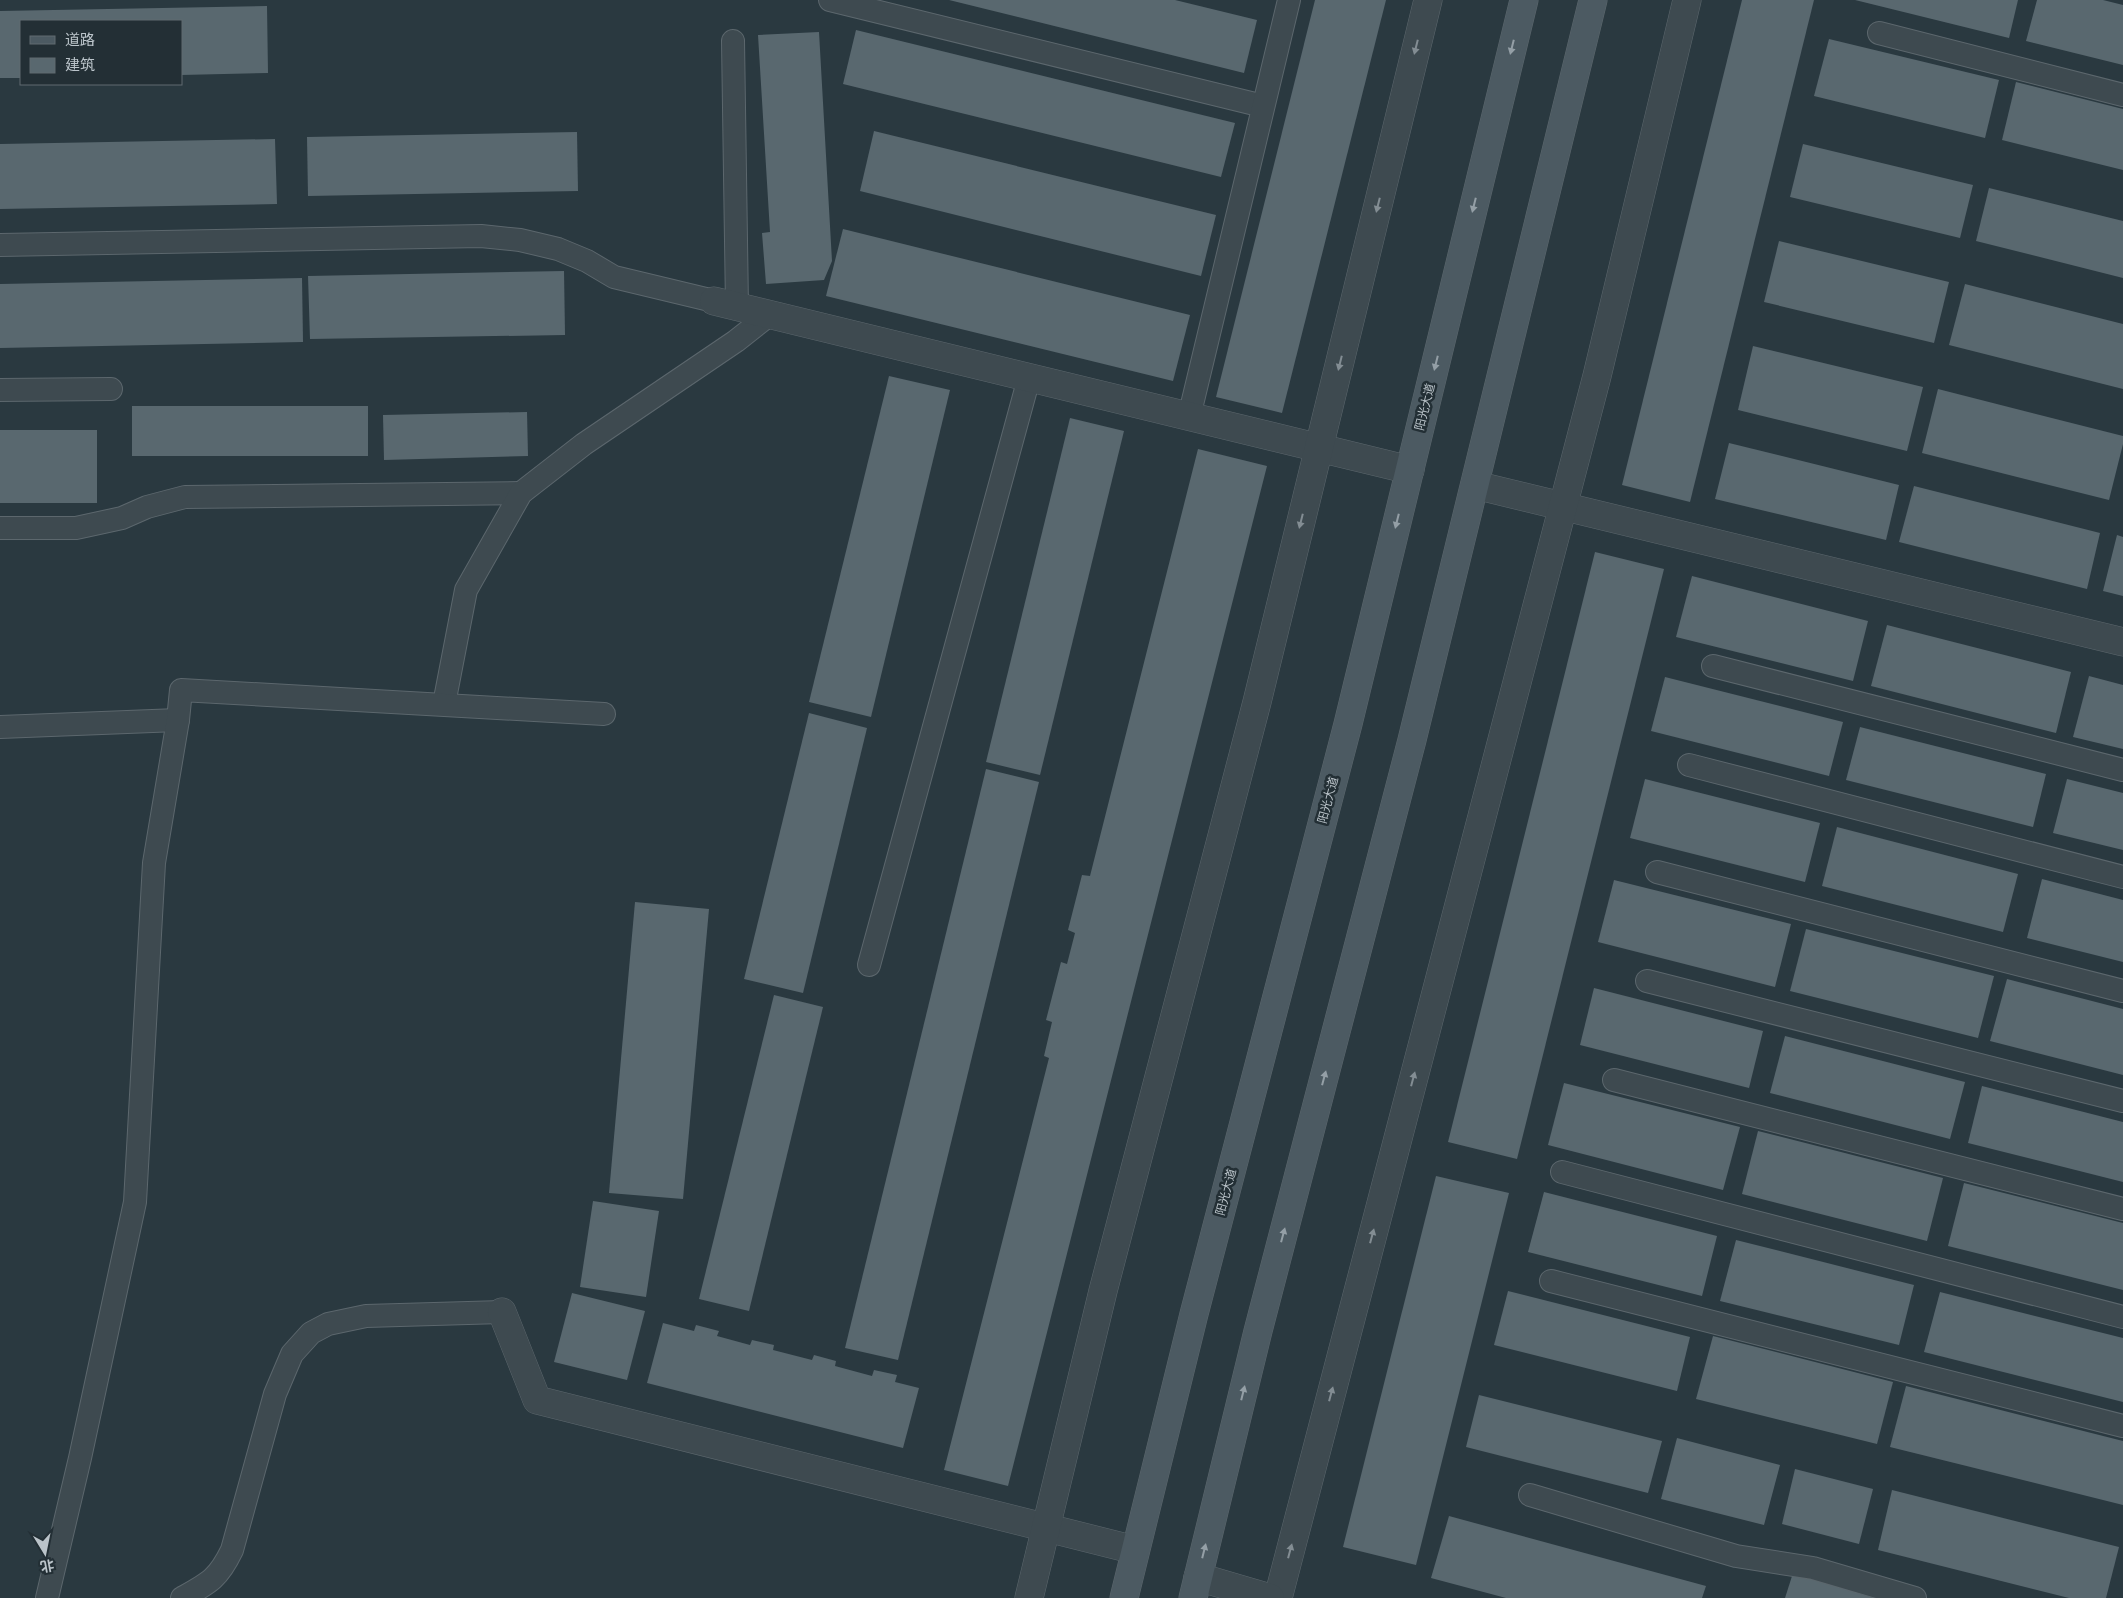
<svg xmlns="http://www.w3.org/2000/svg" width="2123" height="1598" font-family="'DM Sans','Noto Sans SC',sans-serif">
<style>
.building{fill:#59686f}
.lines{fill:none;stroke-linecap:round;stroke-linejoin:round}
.service-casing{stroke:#5c676d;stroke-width:24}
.minor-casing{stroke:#5c676d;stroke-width:29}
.tertiary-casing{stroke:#5c676d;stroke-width:29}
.secondary-casing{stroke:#5c676d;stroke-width:29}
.service{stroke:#3e4a50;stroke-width:22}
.minor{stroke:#3e4a50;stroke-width:28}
.tertiary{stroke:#3e4a50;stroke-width:28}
.secondary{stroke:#4c5a62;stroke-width:28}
.oneway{fill:#838d93}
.oneway2{fill:#949fa6}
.labels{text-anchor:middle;stroke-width:5;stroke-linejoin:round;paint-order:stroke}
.street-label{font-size:12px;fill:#bbc4ca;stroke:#232f35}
</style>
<rect width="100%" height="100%" fill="#2a3940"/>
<!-- building -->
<g class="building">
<path d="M949,0h226l82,20 -13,53z"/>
<path d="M1315,0h71l-104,413 -66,-16z"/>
<path d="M1742,0h72l-124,502 -68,-17z"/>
<path d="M1855,0h163l-9,38z"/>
<path d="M2037,0h66l20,5v60l-97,-24z"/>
<path d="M267,6l1,67 -87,2v-54h-160v57h-21v-67z"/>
<path d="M856,30l379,93 -14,54 -378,-93z"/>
<path d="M819,32l13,229 -8,19 -58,4 -4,-51 8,-1 -12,-197z"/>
<path d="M1829,39l170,41 -14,58 -171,-42z"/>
<path d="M2016,82l107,27v61l-121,-30z"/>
<path d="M874,131l342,84 -15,61 -341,-85z"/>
<path d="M577,132l1,59 -270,5 -1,-59z"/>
<path d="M275,139l2,65 -277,5v-65z"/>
<path d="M1803,144l170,41 -13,53 -170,-41z"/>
<path d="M1989,188l134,33v57l-147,-37z"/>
<path d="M843,229l347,86 -17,66 -347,-85z"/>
<path d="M1779,241l170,41 -15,61 -170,-41z"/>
<path d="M564,271l1,64 -255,4 -2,-63z"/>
<path d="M302,278l1,64 -303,6v-64z"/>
<path d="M1965,284l158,40v65l-174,-44z"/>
<path d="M1753,346l170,41 -16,64 -169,-41z"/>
<path d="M889,376l61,14 -79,327 -62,-15z"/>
<path d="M1938,389l185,47v8l-14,56 -187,-47z"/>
<rect x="132" y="406" width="236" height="50"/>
<path d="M527,412l1,44 -144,4 -1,-45z"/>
<path d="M1070,418l54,13 -84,344 -54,-13z"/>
<rect x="0" y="430" width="97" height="73"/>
<path d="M1729,443l170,42 -13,55 -171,-41z"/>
<path d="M1198,449l69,17 -259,1020 -64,-16 105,-412 -5,-2 8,-34 -6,-2 15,-58 6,2 8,-31 -7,-3 14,-55 8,1z"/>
<path d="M1914,486l186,47 -13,56 -188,-47z"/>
<path d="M2117,535l6,2v59l-20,-5z"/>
<path d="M1595,552l69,17 -147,590 -69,-17z"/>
<path d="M1692,576l176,45 -15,60 -177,-44z"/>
<path d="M1887,625l184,47 -15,61 -185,-47z"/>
<path d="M2089,676l34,9v64l-50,-12z"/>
<path d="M1665,677l178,45 -14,54 -178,-45z"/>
<path d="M809,713l58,15 -64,265 -59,-14z"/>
<path d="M1860,727l186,47 -13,53 -187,-47z"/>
<path d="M986,769l53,13 -141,578 -53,-12z"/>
<path d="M1645,779l175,44 -15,59 -175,-44z"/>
<path d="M2067,779l56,14v57l-70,-17z"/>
<path d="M1837,827l181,47 -15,58 -181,-46z"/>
<path d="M2042,879l81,21v62l-96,-24z"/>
<path d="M1614,880l177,44 -16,63 -177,-45z"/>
<path d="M635,902l74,7 -26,290 -74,-6z"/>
<path d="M1806,929l188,47 -16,62 -188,-47z"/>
<path d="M2007,979l116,30v66l-133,-34z"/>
<path d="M1594,988l169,43 -14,57 -169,-43z"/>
<path d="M774,995l49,12 -74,304 -50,-12z"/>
<path d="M1785,1036l180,46 -15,57 -180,-46z"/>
<path d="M1564,1083l176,44 -17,63 -175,-45z"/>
<path d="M1982,1086l141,36v60l-155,-39z"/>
<path d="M1758,1131l185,47 -16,63 -185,-47z"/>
<path d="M1436,1176l73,17 -93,372 -73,-18z"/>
<path d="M1964,1183l159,40v67l-175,-44z"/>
<path d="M1544,1192l173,44 -15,60 -174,-44z"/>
<path d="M593,1201l66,10 -13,86 -66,-10z"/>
<path d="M1736,1240l178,45 -15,60 -179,-44z"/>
<path d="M1508,1291l182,46 -13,54 -183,-46z"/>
<path d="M1940,1292l183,46v64l-199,-50z"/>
<path d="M572,1293l73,18 -18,69 -73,-18z"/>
<path d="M663,1323l31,8 2,-6 23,6 -2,5 33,9 2,-5 22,5 -1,5 39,10 2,-5 22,6 -1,5 37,10 2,-6 23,5 -2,7 24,6 -16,60 -256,-65z"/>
<path d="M1713,1336l180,46 -16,62 -181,-45z"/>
<path d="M1906,1386l217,55v64l-233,-58z"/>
<path d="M1479,1395l183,46 -14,52 -182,-46z"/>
<path d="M1677,1438l103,27 -16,60 -103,-26z"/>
<path d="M1795,1469l78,20 -14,55 -77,-20z"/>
<path d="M1892,1490l227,57 -13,51h-37l-191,-48z"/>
<path d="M1449,1516l257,70 -4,12h-196l-75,-20z"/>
<path d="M1793,1573l81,25h-89z"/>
</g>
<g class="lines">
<defs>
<g id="service">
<path d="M830,0l433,106"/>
<path d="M1879,33l244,62"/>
<path d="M733,41l4,266"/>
<path d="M0,245l481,-9 39,4 38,9 29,12 27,16 100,24"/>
<path d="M0,390l111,-1"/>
<path d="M1189,417l100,-417"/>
<path d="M0,528h76l46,-10 25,-11 38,-10 336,-4"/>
<path d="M1713,666l410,104"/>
<path d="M444,704l22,-114 55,-97 63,-49 152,-103 33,-26"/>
<path d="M0,727l178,-7"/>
<path d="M1689,765l434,112"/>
<path d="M1657,872l466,119"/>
<path d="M869,965l160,-587"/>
<path d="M1647,981l476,120"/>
<path d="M1614,1080l509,129"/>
<path d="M1562,1172l561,145"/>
<path d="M1551,1281l572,145"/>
<path d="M1530,1495l206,61 77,12 102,30"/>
<path d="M47,1598l33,-140 55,-256 19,-339 24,-143 3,-30 423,24"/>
<path d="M182,1598c27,-15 36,-19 50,-48l43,-156 17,-40 19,-21 17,-9 38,-8 136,-4"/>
</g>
<g id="minor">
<path d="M714,301l696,169"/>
<path d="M1475,485l648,157"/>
<path d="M502,1312l35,88 598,150"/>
<path d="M1029,1598l74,-307 154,-589 171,-702"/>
<path d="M1278,1598l319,-1222 90,-376"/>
</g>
<path id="tertiary" d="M1198,1577l72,21"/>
<g id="secondary">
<path d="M1124,1598l70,-284 154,-590 176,-724"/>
<path d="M1193,1598l65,-267 154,-591 181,-740"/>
</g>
</defs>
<!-- service casing -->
<use href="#service" class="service-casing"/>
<!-- minor casing -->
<use href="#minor" class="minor-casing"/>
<!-- tertiary casing -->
<use href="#tertiary" class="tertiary-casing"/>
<!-- secondary casing -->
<use href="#secondary" class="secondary-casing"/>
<!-- service -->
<use href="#service" class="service"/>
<!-- minor -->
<use href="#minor" class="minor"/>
<!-- tertiary -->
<use href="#tertiary" class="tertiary"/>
<!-- secondary -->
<use href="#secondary" class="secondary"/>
</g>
<!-- one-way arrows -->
<defs><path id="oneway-solid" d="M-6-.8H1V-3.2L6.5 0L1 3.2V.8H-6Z" transform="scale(1.25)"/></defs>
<g class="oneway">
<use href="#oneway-solid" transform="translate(1416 47) rotate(104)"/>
<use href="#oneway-solid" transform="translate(1378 205) rotate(104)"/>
<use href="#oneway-solid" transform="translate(1340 363) rotate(104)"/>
<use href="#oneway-solid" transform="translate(1301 521) rotate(104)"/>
<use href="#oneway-solid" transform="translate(1413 1079) rotate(-75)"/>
<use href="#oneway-solid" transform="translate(1372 1236) rotate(-75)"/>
<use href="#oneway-solid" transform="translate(1331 1394) rotate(-75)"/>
<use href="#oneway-solid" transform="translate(1290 1551) rotate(-75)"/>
</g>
<g class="oneway2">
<use href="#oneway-solid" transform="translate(1512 47) rotate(104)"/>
<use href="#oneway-solid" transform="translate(1474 205) rotate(104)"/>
<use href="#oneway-solid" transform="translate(1436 363) rotate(104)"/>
<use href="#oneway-solid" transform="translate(1397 521) rotate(104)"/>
<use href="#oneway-solid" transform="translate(1324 1078) rotate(-75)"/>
<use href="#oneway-solid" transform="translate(1283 1235) rotate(-75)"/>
<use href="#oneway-solid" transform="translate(1243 1393) rotate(-76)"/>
<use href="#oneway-solid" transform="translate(1204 1551) rotate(-76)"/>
</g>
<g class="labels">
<!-- street labels -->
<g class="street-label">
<text transform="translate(1425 407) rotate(-76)" y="4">阳光大道</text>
<text transform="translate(1328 800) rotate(-75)" y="4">阳光大道</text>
<text transform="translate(1226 1192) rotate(-75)" y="4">阳光大道</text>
</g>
</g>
<!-- legend -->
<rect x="20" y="20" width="162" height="65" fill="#232f35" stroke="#606b71"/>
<rect x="30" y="36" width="25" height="8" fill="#4c5a62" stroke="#606b71"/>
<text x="65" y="45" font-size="15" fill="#bbc4ca">道路</text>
<rect x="30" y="58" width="25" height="15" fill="#59686f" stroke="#606b71"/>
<text x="65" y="70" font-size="15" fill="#bbc4ca">建筑</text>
<!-- north arrow -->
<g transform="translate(45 1553) rotate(170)" stroke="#232f35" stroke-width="4" paint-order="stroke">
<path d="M0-4L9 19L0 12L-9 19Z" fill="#bbc4ca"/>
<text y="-8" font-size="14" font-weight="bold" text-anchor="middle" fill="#bbc4ca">北</text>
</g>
</svg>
